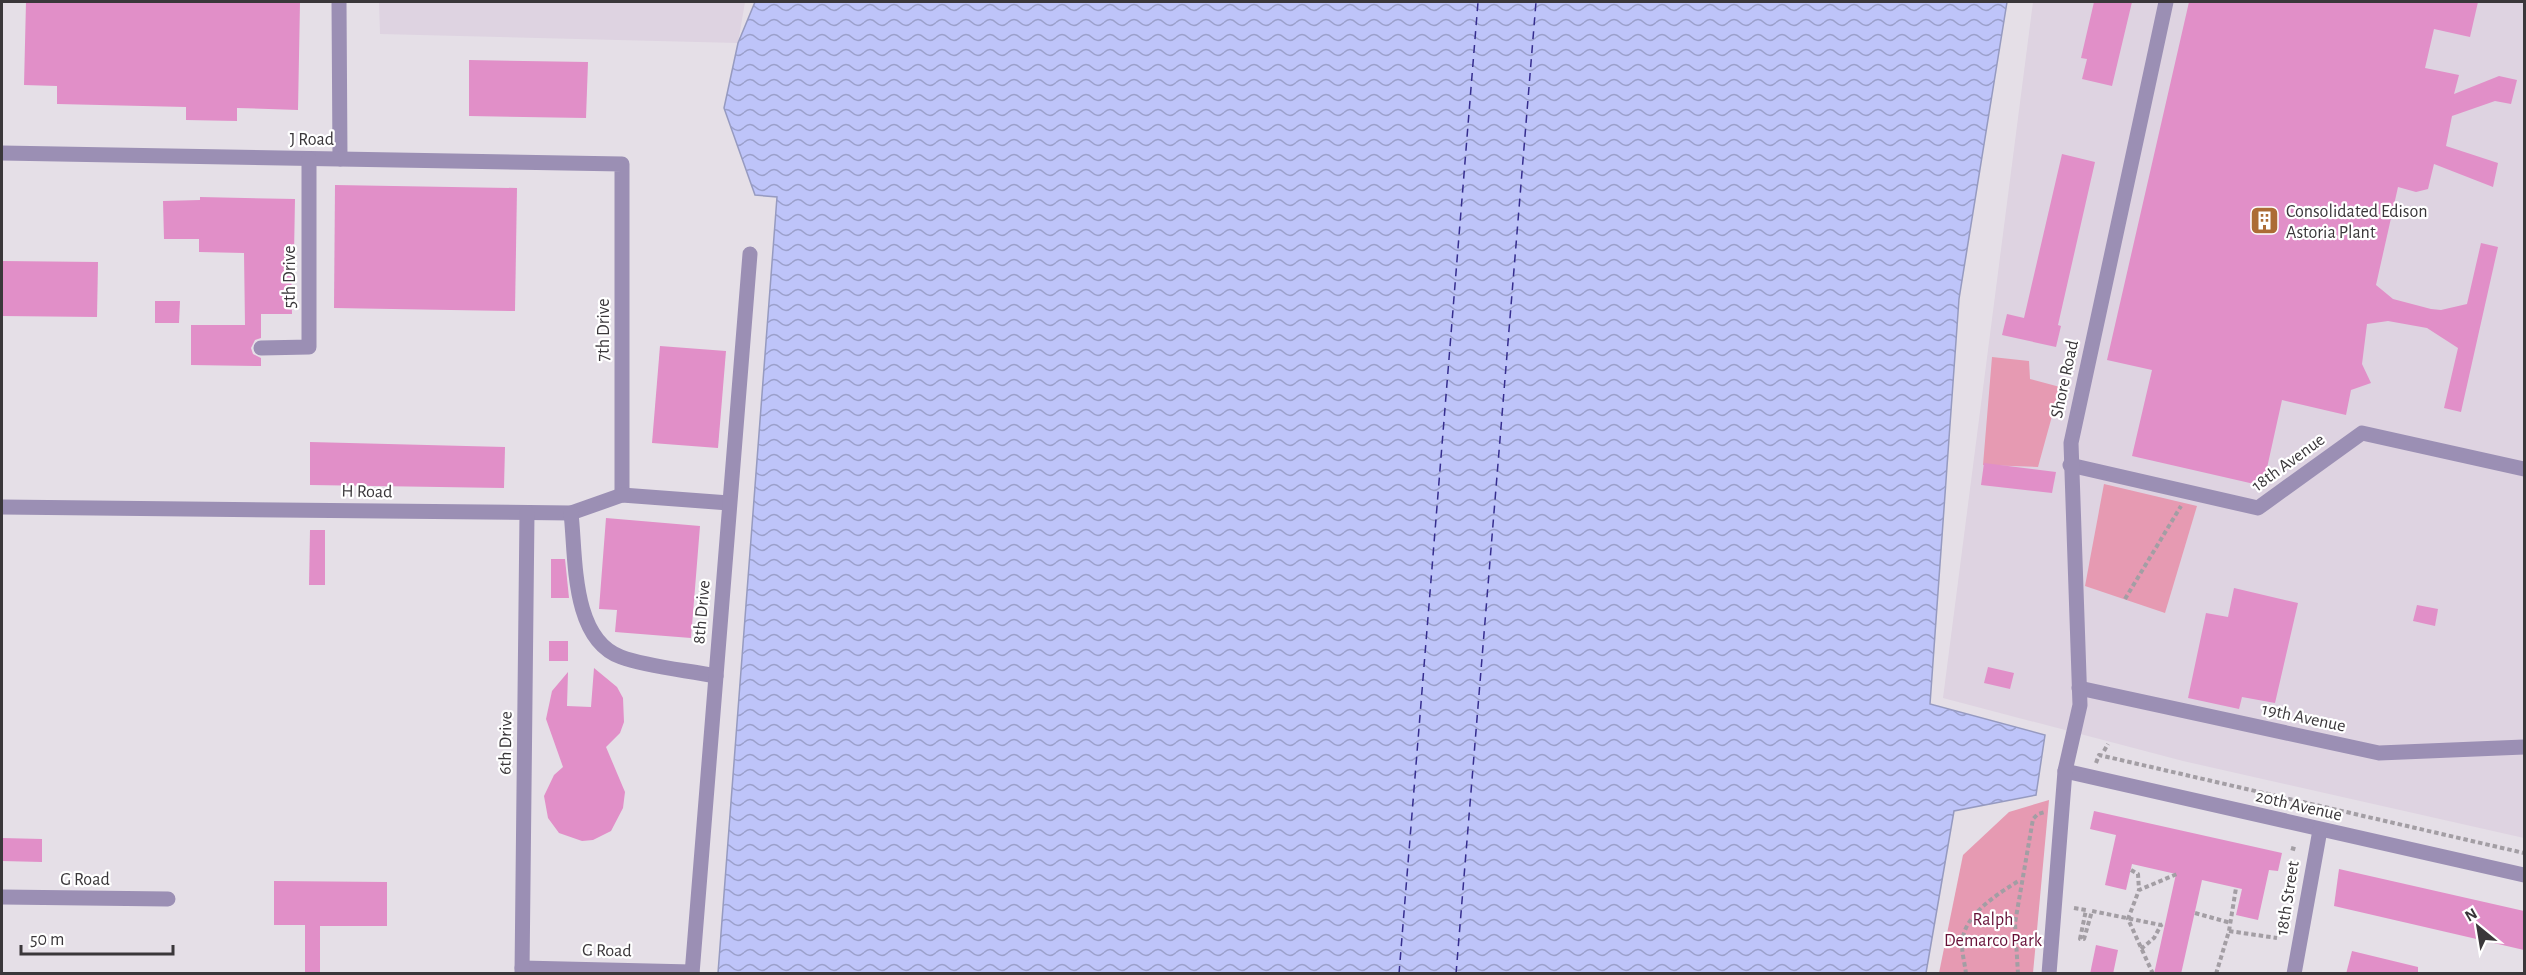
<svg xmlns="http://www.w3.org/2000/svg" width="2526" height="975" font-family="'Alegreya Sans',sans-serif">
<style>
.built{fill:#ded3e1}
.green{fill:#e69ab2}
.water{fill:url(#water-waves);stroke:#969ac0;stroke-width:1.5}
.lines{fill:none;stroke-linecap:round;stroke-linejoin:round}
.ferry{stroke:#352d8e;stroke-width:1.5;stroke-dasharray:8 6;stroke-linecap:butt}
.building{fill:#e18fc8}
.path{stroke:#a39ea4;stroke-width:4;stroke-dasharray:4.5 3;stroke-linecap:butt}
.minor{stroke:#9b8fb4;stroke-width:15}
.labels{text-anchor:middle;stroke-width:4.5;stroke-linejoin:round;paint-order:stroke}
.street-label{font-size:18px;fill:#3a373a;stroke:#fff}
.poi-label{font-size:18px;fill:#3a373a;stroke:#fff;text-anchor:start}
.park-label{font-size:18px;fill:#661037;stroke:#fff}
</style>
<defs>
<pattern id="water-waves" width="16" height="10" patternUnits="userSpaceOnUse" patternTransform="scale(1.5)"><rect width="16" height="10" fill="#bec4f9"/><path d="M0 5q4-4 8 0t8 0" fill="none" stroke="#9ba0cb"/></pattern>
</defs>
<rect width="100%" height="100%" fill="#e5dfe7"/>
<!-- built -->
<g class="built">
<path d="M379,2h366l-7,41 -358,-9z"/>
<path d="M2033,2h491v836l-341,-77 -240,-63z"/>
</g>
<!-- green -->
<g class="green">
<path d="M1992,357l37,4 1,18 30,8 -22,80 -55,-2z"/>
<path d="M2104,484l93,22 -32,107 -80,-27z"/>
<path d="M2049,800l-16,173h-94l24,-118 46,-43z"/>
</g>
<!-- water -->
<path class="water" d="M755,2h1252l-48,297 -29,405 115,31 -9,60 -82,16 -28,162h-1208l59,-776 -22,-2 -31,-87 14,-65z"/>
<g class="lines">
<!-- ferry -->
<g class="ferry">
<path d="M1399,974l79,-972"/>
<path d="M1456,974l80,-972"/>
</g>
</g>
<!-- building -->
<g class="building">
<path d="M26,2h274l-2,108 -61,-2v13l-51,-1v-13l-129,-3v-18l-33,-1z"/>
<path d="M2094,2h38l-20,84 -30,-7 5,-20 -6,-1z"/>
<path d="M2189,2h289l-8,35 -36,-8 -9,39 34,7 -5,19 45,-18 18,4 -6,24 -16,-3 -43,15 -6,30 52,17 -5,24 -59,-23 -6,25 -12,3 -18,-5 -22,98 17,14 38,10 10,1 26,-6 14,-61 17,4 -37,165 -17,-4 14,-60 -31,-20 -39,-7 -21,3 -5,40 9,19 -20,7 -5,25 -64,-15 -19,86 -131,-30 20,-86 -45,-10z"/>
<path d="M469,60l119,2 -2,56 -117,-2z"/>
<path d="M2062,154l33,8 -37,163 3,1 -5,21 -54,-12 5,-21 17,4z"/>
<path d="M335,185l182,3 -2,123 -181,-3z"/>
<path d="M200,197l95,2 -1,55h-3l1,60h-31v24l-6,2 -4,8 2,6 8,4v8l-70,-1v-40h54l-1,-72 -45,-1v-13h-35l-1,-38 37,-1z"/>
<path d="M2,261l96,1 -1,55 -95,-1z"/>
<path d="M155,301h25l-1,22h-24z"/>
<path d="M660,346l66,5 -8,97 -66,-5z"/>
<path d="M310,442l195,5 -1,41 -194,-3z"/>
<path d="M1984,463l72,9 -4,21 -71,-8z"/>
<path d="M606,518l94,8 -9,112 -76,-6 2,-22 -18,-1z"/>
<path d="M310,530h15v55h-16z"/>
<path d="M551,559h14l4,39h-18z"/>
<path d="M2234,588l64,15 -23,100 -33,-6 -3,12 -51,-11 18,-85 22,4z"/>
<path d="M2417,605l21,4 -3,17 -22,-5z"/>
<rect x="549" y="641" width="19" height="20"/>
<path d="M1988,667l26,6 -4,16 -26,-6z"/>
<path d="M594,668l23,19 6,11 1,24 -4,11 -14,14 19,45 -2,16 -12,23 -18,9 -11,1 -23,-8 -11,-15 -4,-22 10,-21 9,-8 -17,-48 6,-28 16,-19 -1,34 24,1z"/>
<path d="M2094,811l188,42 -4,18 -9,-1 -11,50 -22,-5 6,-26 -40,-9 -21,94h-27l22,-100 -44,-10 -6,26 -21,-5 11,-50 -26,-6z"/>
<path d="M2,838l40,1v23l-40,-1z"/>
<path d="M2339,869l185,42v39l-190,-44z"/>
<path d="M274,881l113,1v44h-67v48h-15v-49h-31z"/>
<path d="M2096,945l22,5 -5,24h-23z"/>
<path d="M2352,951l66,16v7h-72z"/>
</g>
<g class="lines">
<!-- path -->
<g class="path">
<path d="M2125,599l56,-93"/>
<path d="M2104,751l4,-7"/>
<path d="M2096,763l3,-8 425,98"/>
<path d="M2291,848l7,2"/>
<path d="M2131,870l7,4 1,16"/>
<path d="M2074,908l12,2 -6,29h4l8,-28 69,14 4,-2"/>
<path d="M2195,913l36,10"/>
<path d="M2229,931l48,7"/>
<path d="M2141,949l13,-11 7,-13"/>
<path d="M1966,974c-1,-10 -4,-20 -4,-29 0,-30 36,-51 58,-65"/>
<path d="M2018,974l-3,-51 18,-104 5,-5 7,-2"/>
<path d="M2153,974l-25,-55 11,-29 38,-16"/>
<path d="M2216,974l13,-43 7,-43"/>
</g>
<!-- minor -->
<g class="minor">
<path d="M339,2l1,157"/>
<path d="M2,153l620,11v331"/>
<path d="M261,348l48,-1v-188"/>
<path d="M2070,465l188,43 104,-75 162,36"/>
<path d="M2,507l569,6 51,-18 107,8"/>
<path d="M571,513c5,44 0,126 50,144 27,10 65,13 95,19"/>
<path d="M2079,688l300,65 145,-6"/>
<path d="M2065,771l459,104"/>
<path d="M2,897l166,2"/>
<path d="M522,968l170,4"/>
<path d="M522,974l5,-461"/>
<path d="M692,974l58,-720"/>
<path d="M2049,974l16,-203 15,-66 -9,-262 95,-441"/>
<path d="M2294,974l26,-144"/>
</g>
</g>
<!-- icons -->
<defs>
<symbol id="building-square" viewBox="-11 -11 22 22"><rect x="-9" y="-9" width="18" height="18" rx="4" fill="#ac6c35" stroke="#fff"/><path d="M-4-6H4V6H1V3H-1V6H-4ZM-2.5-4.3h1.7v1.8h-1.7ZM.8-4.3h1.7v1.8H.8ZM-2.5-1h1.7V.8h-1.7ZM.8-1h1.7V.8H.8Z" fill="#fff"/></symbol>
</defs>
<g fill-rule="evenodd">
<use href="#building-square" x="2248" y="204" width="33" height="33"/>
</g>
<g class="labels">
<!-- street labels -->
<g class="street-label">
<text x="312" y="145">J Road</text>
<text transform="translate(289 277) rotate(-90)" y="6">5th Drive</text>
<text transform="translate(603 330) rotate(-90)" y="6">7th Drive</text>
<text transform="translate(2064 379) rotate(-78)" y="6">Shore Road</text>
<text transform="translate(2288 462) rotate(-36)" y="6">18th Avenue</text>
<text transform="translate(367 491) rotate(1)" y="6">H Road</text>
<text transform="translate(701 612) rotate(-85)" y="6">8th Drive</text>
<text transform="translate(2304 717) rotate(12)" y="6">19th Avenue</text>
<text transform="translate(505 743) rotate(-89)" y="6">6th Drive</text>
<text transform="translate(2299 805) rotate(13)" y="6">20th Avenue</text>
<text x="85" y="885">G Road</text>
<text transform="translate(2287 898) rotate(-81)" y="6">18th Street</text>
<text transform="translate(607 950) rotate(1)" y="6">G Road</text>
</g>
<!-- poi labels -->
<g class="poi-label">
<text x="2286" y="217">Consolidated Edison<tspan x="2286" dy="21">Astoria Plant</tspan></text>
</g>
<!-- park labels -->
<g class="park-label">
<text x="1993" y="925">Ralph<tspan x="1993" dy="21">Demarco Park</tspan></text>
</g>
</g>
<!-- border -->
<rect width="2526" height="975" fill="none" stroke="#3a373a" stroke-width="6"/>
<!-- north arrow -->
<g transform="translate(2478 927) rotate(330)" stroke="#ffffff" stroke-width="4.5" paint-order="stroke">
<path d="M0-4.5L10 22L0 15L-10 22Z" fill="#3a373a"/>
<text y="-9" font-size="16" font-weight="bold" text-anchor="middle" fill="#3a373a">N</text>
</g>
<!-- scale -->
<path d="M21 945v9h152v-9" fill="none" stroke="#3a373a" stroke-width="3"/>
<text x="30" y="945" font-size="18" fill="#3a373a" stroke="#ffffff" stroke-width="4.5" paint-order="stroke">50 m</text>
</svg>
